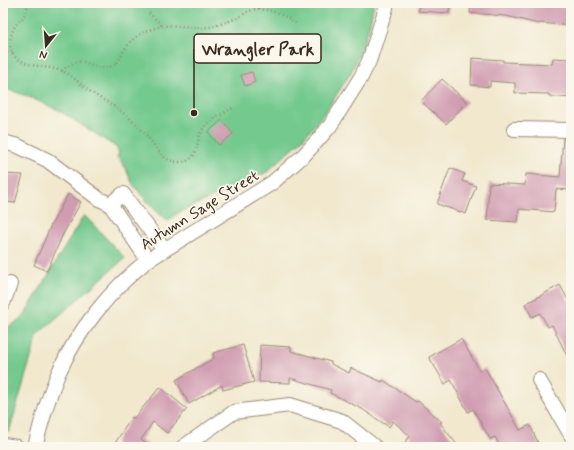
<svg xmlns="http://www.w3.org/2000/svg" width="574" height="450" font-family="Mynerve,sans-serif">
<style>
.green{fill:#73c98e;stroke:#577a56}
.building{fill:#d09cb1}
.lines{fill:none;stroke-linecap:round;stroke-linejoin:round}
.minor-casing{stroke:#968976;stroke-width:16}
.path{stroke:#968976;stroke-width:2.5;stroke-dasharray:1 3;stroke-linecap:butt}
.minor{stroke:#fff;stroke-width:14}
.labels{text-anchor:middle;stroke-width:3.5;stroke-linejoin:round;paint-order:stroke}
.street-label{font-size:16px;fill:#3b2a1e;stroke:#fbf7ec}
.leader{fill:none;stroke:#3b2a1e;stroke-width:1.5}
.callout-dot{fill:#3b2a1e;stroke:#fbf7ec;stroke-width:1.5}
.callout{fill:#fbf7ec;stroke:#3b2a1e;stroke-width:1.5}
.callout-label{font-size:17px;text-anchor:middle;font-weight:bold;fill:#3b2a1e}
</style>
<rect width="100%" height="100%" fill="#fbf7ec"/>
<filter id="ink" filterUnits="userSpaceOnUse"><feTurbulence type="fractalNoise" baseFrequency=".025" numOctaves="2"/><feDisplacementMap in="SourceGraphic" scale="8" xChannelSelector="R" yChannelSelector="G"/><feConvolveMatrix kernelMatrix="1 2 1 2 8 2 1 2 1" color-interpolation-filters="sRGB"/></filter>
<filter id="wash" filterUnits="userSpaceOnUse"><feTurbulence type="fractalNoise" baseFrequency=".012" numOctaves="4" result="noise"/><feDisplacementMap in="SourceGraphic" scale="16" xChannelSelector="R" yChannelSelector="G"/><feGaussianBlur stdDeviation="0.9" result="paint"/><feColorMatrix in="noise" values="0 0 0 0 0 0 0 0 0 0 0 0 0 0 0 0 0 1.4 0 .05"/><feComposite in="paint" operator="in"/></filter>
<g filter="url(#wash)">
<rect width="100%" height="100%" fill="#f1e8ce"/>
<!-- green -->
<g class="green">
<path d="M3,3h371l-4,20 -9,27 -11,24 -26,40 -22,26 -35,32 -89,41 -10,8c-7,-4 -31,-30 -35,-37 -7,-12 -5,-16 -16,-27l2,-4 -3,-6 -56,-36 -33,-15 -24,-8z"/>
<path d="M84,215l41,43 -87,76 -29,98 -6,-1v-101l19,-11z"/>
</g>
<g id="blocks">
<!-- building -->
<g class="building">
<path d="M419,3h31l-1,10 -31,-2z"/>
<path d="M471,3h100v23l-31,-3 -1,1 -33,-8 -36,-3z"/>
<path d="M472,58l31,2v2l49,2 1,-6 18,1v39l-22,-2v-2l-34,-1v-10l-25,-2v6l-19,-2z"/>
<path d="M252,72l3,10 -10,4 -4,-11z"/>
<path d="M442,79l25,23 -21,22 -25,-23z"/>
<path d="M222,120l11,14 -14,11 -11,-13z"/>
<path d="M563,138h8v52l-15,-1 -2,23 -35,-3 -1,13 -31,-2 2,-37 36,2 1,-11 34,3z"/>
<path d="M450,168l15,6 -3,7 14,5 -10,28 -29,-10z"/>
<path d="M3,174l20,1 -8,28 -12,-1z"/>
<path d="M68,194l13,8 -18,32 -16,37 -13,-6 17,-40z"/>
<path d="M560,285l11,20v59l-19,-39 -4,2 -8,-14 -8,4 -7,-13z"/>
<path d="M461,339l19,32 5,-3 35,62 10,-5 10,22h-40l-5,-10 -5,2 -17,-30 -5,3 -17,-32 -6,4 -16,-27z"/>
<path d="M243,345l11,37 -31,8 -1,-5 -33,19 -13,-24 38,-22 -1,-5z"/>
<path d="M260,345l31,2v4l40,11v2l18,9 2,-5 31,14 1,-2 33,22 2,-1 24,21 -2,1 19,24h-49l-5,-5 5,-6 -17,-15 -4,6 -27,-18 -32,-16 1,-3 -41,-12v5l-31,-1z"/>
<path d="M160,387l27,22 -20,24 -14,-11 -12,18 10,7h-30l-6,-4 17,-26 2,1z"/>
</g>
</g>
</g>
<g filter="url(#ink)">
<use href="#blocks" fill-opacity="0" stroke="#968976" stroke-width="1"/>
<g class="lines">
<defs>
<g id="minor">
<path d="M514,129l57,1"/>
<path d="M3,142l15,4 29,14 52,39 11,5 38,56"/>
<path d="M110,204l13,-10 41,55"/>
<path d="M3,303l7,-19"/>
<path d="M539,380l32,55"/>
<path d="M3,445l14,2"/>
<path d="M35,447c6,-25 13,-49 23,-73 19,-43 53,-85 90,-114l124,-77 32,-28 13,-14 13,-15 31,-49 8,-16 17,-53v-5"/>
<path d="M183,447l51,-35 56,-7 52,16 33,26"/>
</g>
</defs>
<!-- minor casing -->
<use href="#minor" class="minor-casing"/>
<!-- path -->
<g class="path">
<path d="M28,3c-1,5 -2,10 -5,14 -2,4 -6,6 -8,9 -4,7 -7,19 -3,27 8,14 37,13 50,18 12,5 20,15 30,22 6,4 12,7 18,11 13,7 27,20 37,32 11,12 14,26 34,26 19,-1 14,-22 22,-33 8,-10 19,-15 30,-21"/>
<path d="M248,3l12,6"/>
<path d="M149,13l13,13"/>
<path d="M3,53l9,-1"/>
<path d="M62,71c22,-22 29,3 50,-5 7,-3 8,-8 11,-14 5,-8 11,-15 20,-19 6,-3 13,-6 20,-7 17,-2 34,4 51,0 5,-1 19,-6 23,-8 9,-5 15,-10 25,-9 14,2 26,8 36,16"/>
</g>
<!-- minor -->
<use href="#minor" class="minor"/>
</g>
</g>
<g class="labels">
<!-- street labels -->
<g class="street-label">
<text transform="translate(199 209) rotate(-32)" y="6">Autumn Sage Street</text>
</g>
</g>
<!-- callouts -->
<path class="leader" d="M194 113L194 49"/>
<circle class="callout-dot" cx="194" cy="113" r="4"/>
<rect class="callout" x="194" y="34" width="127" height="29" rx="4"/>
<g class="callout-label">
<text x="258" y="55">Wrangler Park</text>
</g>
<!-- margin -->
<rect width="574" height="450" fill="none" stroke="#fbf7ec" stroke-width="16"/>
<!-- north arrow -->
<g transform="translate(46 46) rotate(197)" stroke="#fbf7ec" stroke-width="3" paint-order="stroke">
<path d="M0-3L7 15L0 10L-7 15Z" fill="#3b2a1e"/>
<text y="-6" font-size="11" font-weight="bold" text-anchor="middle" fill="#3b2a1e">N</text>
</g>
</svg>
